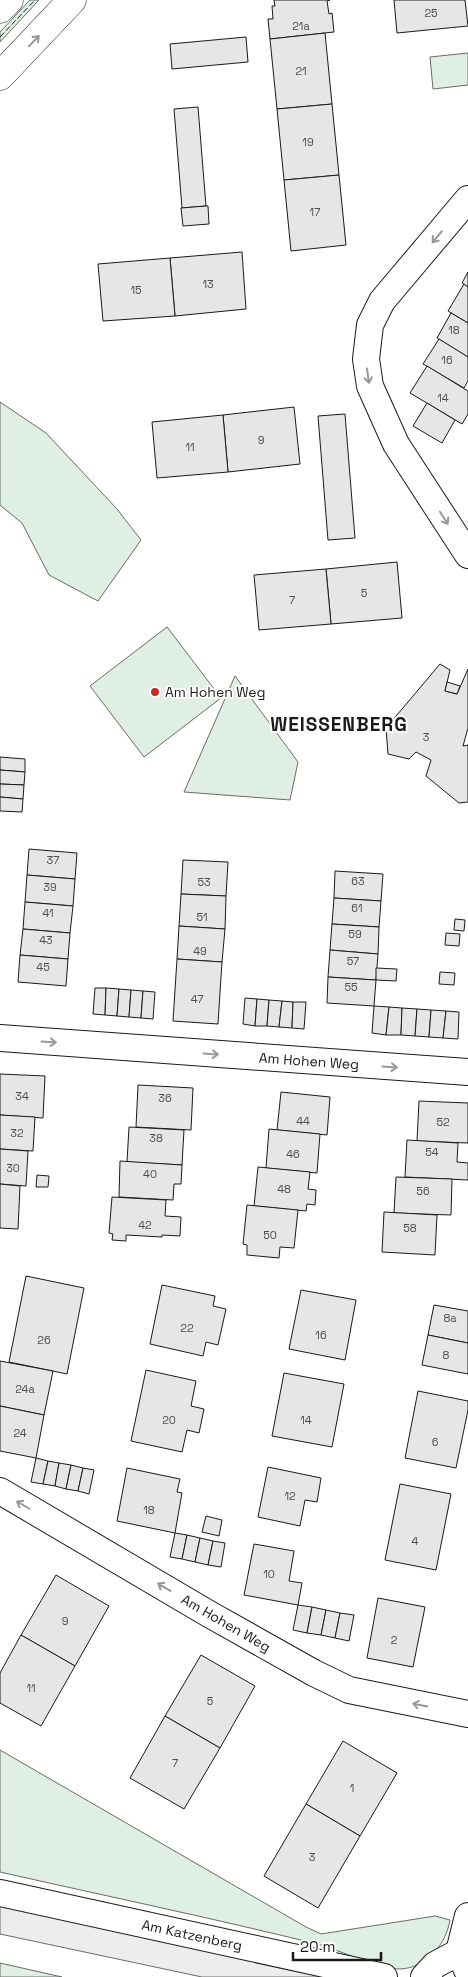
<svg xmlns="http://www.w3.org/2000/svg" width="468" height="1977" font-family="'Space Grotesk',sans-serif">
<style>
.green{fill:#e0efe3;stroke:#6a6a6a}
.parking{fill:#ededed;stroke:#6a6a6a}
.building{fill:#e6e6e6;stroke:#1a1a1a}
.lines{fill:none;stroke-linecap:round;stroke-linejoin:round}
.street-casing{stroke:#1a1a1a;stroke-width:28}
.secondary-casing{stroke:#1a1a1a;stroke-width:29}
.street{stroke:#fff;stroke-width:26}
.secondary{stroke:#fff;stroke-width:28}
.fence{stroke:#1a1a1a;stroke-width:1;stroke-dasharray:6 2.5;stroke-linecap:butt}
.oneway{stroke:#989898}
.poi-dot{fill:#c62828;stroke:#fff;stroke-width:2}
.labels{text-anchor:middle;stroke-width:4;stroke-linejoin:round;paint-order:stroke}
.number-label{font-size:11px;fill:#4d4d4d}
.poi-label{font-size:14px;fill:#1a1a1a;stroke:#fff;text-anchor:start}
.street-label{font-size:14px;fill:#1a1a1a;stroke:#fff}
.district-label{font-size:19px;font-weight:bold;letter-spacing:1px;fill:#1a1a1a;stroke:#fff}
</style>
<rect width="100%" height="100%" fill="#fff"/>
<!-- green -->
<g class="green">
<path d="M30,0h9l-39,42v-10z"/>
<path d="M468,53v32l-35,4 -3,-32z"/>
<path d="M0,402l46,31 71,76 24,31 -43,61 -49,-26 -27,-52 -22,-18z"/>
<path d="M167,627l54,71 -77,59 -54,-71z"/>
<path d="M235,676l63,86 -8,38 -106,-8z"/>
<path d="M0,1750l306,177 15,7 114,-18 15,4c-4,24 -23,48 -50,49 -22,0 -60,-19 -83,-25 -105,-26 -211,-48 -317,-72z"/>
<path d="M0,1963l62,14h-62z"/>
</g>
<!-- parking -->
<path class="parking" d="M0,1906l332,71h-130l-202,-43z"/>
<!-- building -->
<g class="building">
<path d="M274,0h56l-3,1 2,13 3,-1 2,19 -64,7 -2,-20h5l-1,-13h3z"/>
<path d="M394,0h71l3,26 -71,7z"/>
<path d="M325,33l7,71 -55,5 -7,-70z"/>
<path d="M246,37l2,25 -76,7 -2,-25z"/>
<path d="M332,104l7,71 -55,5 -7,-71z"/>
<path d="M198,107l8,99 -24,2 -8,-99z"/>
<path d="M339,175l7,70 -55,6 -7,-71z"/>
<path d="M206,206h2l1,18 -26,2 -2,-18z"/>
<path d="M242,252l4,57 -71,7 -5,-58z"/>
<path d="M170,258l5,58 -72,5 -5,-57z"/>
<path d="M468,272v15l-6,-4z"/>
<path d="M464,284l4,3v36l-20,-12z"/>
<path d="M451,313l17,10v34l-31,-19z"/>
<path d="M439,339l29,18v24l-4,7 -41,-24z"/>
<path d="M427,366l41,25v23l-6,10 -52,-31z"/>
<path d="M427,403l28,17 -13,23 -29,-17z"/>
<path d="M294,407l6,57 -72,8 -5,-57z"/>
<path d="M345,414l10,124 -27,2 -10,-124z"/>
<path d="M223,415l5,57 -71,6 -5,-56z"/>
<path d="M397,562l5,56 -71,6 -5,-55z"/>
<path d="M326,569l5,55 -72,6 -5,-55z"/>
<path d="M440,664l10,6 -5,21 12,3 11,-25v59l-5,18 5,-1v57l-9,1 -33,-27 5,-16 -15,-8 -7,7 -21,-5 -2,-26z"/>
<path d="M447,682l13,4 -3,8 -12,-3z"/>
<path d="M0,757l25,2v13l-25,-2z"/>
<path d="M0,770l25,2 -1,13 -24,-1z"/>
<path d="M0,784l24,1 -1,14 -23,-2z"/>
<path d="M0,797l23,2 -1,13 -22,-1z"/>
<path d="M29,849l48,4 -2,26 -48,-4z"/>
<path d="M183,860l45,2 -2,34 -45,-2z"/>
<path d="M335,871l48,3 -2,27 -47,-3z"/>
<path d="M27,875l48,4 -2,27 -48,-4z"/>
<path d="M181,894l45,2 -1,33 -46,-3z"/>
<path d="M334,898l47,3 -2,26 -47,-3z"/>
<path d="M25,902l48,4 -3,27 -47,-4z"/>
<path d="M455,919l10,1 -1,11 -10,-1z"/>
<path d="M332,924l47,3 -1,27 -48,-4z"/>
<path d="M179,926l46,3 -3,33 -45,-3z"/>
<path d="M23,929l47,4 -2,26 -48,-4z"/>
<path d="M446,933l14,1 -1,12 -14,-1z"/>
<path d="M330,950l48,4 -2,26 -48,-3z"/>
<path d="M20,955l48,4 -2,27 -48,-4z"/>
<path d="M177,959l45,3 -4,62 -45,-3z"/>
<path d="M376,968l21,1 -1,12 -20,-1z"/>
<path d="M440,972l15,1 -1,12 -15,-1z"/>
<path d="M328,977l48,3 -2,26 -47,-3z"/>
<path d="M95,988h11l-1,27 -12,-1z"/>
<path d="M106,988l13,1 -2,27 -12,-1z"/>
<path d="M119,989l12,1 -2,27 -12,-1z"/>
<path d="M131,990l12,1 -2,27 -12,-1z"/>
<path d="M143,991l12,1 -2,27 -12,-1z"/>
<path d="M245,998l12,1 -2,27 -12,-2z"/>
<path d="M257,999l12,1 -2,26h-12z"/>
<path d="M269,1000l13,1 -3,26 -12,-1z"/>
<path d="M282,1001l11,1 -1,26 -13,-1z"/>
<path d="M293,1002h13l-2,27 -12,-1z"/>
<path d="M374,1006l15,1 -3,28 -14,-2z"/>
<path d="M389,1007l13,1 -1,27h-15z"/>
<path d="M402,1008l15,1 -2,27 -14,-1z"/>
<path d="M417,1009l14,1 -2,27 -14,-1z"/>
<path d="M431,1010l15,1 -3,27 -14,-1z"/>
<path d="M446,1011l13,1 -1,27 -15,-1z"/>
<path d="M0,1074l45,2 -2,42 -43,-3z"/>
<path d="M138,1085l55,3 -2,42 -55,-3z"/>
<path d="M281,1092l49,5 -3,38 -50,-5z"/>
<path d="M419,1101l49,2v40l-51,-2z"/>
<path d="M0,1115l35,2 -2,34 -33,-2z"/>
<path d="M129,1127l55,3 -2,35 -55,-3z"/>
<path d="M269,1129l51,5 -3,39 -51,-5z"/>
<path d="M407,1140l51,3 -1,19 11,1v17l-63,-3z"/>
<path d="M0,1149l28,2 -2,35 -26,-2z"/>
<path d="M120,1161l62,4 -1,19h-7l-1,16 -54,-3z"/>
<path d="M258,1167l52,5 -2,17 8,1 -1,15 -8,-1 -1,7 -52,-5z"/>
<path d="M37,1175l12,1 -1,11h-12z"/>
<path d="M396,1177l56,2 -1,36 -57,-2z"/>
<path d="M0,1184l20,2 -2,43 -18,-1z"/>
<path d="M112,1197l54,3 -1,16 16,1 -1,19 -18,-1v2l-36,-2v6l-14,-1 1,-6 -4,-1z"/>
<path d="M247,1205l51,5 -4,38 -14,-1 -1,11 -32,-3v-10l-4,-1z"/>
<path d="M384,1212l53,3 -2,40 -53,-3z"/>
<path d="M26,1276l58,12 -17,86 -58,-12z"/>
<path d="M162,1285l53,11 -2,10 13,3 -8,36 -12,-3 -3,14 -53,-12z"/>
<path d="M301,1290l55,10 -11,60 -56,-11z"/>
<path d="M434,1305l34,6v32l-40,-8z"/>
<path d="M428,1335l40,8v31l-46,-9z"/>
<path d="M0,1361l53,10 -9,44 -44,-9z"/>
<path d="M146,1370l50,11 -5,25 13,3 -5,24 -12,-3 -5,22 -51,-11z"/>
<path d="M284,1373l60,11 -12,63 -60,-11z"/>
<path d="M418,1391l50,10v9l-12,58 -51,-10z"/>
<path d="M0,1406l44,9 -8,43 -36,-7z"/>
<path d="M36,1458l12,3 -5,23 -12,-2z"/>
<path d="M48,1461l11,2 -4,23 -12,-2z"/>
<path d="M59,1463l12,2 -5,24 -11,-3z"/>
<path d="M71,1465l12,3 -5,23 -12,-2z"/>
<path d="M268,1467l53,11 -4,24 -12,-2 -5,26 -42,-9z"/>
<path d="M83,1468l11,2 -5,24 -11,-3z"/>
<path d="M127,1468l53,11 -3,13 5,1 -7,40 -58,-12z"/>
<path d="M400,1484l51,10 -15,76 -51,-10z"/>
<path d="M206,1516l16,4 -3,16 -17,-4z"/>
<path d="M175,1533l12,2 -5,24 -12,-2z"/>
<path d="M187,1535l13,3 -5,24 -13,-3z"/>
<path d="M200,1538l13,3 -5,24 -13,-3z"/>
<path d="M213,1541l12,2 -4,24 -13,-2z"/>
<path d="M254,1544l40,7 -5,30 13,2 -4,22 -54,-10z"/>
<path d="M56,1575l53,31 -34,60 -54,-31z"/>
<path d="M378,1598l47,9 -12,60 -46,-9z"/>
<path d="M298,1605l14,2 -5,26 -14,-3z"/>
<path d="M312,1607l14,3 -5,25 -14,-2z"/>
<path d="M326,1610l14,3 -5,25 -14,-3z"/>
<path d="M340,1613l14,2 -5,26 -14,-3z"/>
<path d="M21,1635l54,31 -34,60 -41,-23v-30z"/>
<path d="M201,1655l54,31 -35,62 -55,-32z"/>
<path d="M165,1716l55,32 -36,61 -54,-31z"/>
<path d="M343,1741l54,32 -37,63 -54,-32z"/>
<path d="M306,1804l54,32 -42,72 -54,-32z"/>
</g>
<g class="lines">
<defs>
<g id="street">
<path d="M468,199l-86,102 -12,24 -4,34 4,27 26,58 72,111"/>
<path d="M0,1038l468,34"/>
<path d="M0,1491l209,123 105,59 35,17 119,24"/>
<path d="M0,1893l384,84"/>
<path d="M468,1916l-9,36 9,20"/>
<path d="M424,1977l11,-12 24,-13"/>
</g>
<g id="secondary">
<path d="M0,9l9,-9"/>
<path d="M0,76l72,-76"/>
</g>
</defs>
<!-- street casing -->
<use href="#street" class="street-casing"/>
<!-- secondary casing -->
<use href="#secondary" class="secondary-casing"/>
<!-- street -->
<use href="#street" class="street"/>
<!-- secondary -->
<use href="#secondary" class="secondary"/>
<!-- fence -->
<path class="fence" d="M0,37l35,-37"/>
</g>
<!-- one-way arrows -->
<defs><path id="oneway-shaft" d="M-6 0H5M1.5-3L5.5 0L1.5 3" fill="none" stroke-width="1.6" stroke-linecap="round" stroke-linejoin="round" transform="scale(1.25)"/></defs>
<g class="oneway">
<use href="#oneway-shaft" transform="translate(34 41) rotate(-46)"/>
<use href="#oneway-shaft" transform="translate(437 237) rotate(130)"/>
<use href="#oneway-shaft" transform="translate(368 376) rotate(82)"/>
<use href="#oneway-shaft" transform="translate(444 518) rotate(57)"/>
<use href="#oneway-shaft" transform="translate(49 1042) rotate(4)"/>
<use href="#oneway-shaft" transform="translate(211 1054) rotate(4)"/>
<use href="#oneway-shaft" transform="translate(390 1067) rotate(4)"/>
<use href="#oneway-shaft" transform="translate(23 1505) rotate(-150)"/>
<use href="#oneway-shaft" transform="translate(164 1587) rotate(-149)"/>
<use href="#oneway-shaft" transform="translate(420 1705) rotate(-169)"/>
</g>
<!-- markers -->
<circle class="poi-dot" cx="155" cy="692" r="5"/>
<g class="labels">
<!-- number labels -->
<g class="number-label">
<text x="431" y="17">25</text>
<text x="301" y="30">21a</text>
<text x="301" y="75">21</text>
<text x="308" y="146">19</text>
<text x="315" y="216">17</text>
<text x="208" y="288">13</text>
<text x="136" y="294">15</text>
<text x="454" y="334">18</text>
<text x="447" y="364">16</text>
<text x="443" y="402">14</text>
<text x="261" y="444">9</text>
<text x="190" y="451">11</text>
<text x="364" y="597">5</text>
<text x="292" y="604">7</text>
<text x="426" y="741">3</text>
<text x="53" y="864">37</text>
<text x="358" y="885">63</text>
<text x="204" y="886">53</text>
<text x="50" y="891">39</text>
<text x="357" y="912">61</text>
<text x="48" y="917">41</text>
<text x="202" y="921">51</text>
<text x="355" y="938">59</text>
<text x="46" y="944">43</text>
<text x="200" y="955">49</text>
<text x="353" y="965">57</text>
<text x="43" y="971">45</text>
<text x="351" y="991">55</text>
<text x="197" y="1003">47</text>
<text x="22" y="1100">34</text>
<text x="165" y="1102">36</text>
<text x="303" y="1125">44</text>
<text x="443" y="1126">52</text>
<text x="17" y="1137">32</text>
<text x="156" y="1142">38</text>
<text x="432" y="1156">54</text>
<text x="293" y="1158">46</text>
<text x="13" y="1172">30</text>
<text x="150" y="1178">40</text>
<text x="284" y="1193">48</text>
<text x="423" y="1195">56</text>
<text x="145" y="1229">42</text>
<text x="410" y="1232">58</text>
<text x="270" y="1239">50</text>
<text x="450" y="1322">8a</text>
<text x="187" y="1332">22</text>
<text x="321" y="1339">16</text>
<text x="44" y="1344">26</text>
<text x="446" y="1359">8</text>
<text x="25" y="1393">24a</text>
<text x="169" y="1424">20</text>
<text x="306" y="1424">14</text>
<text x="20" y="1437">24</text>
<text x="435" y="1446">6</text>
<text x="290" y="1500">12</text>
<text x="149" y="1514">18</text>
<text x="415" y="1545">4</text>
<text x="269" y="1578">10</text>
<text x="65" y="1625">9</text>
<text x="394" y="1644">2</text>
<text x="31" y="1692">11</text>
<text x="210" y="1705">5</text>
<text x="175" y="1767">7</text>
<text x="352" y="1792">1</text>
<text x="312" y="1861">3</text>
</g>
<!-- poi labels -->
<g class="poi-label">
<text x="165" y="697">Am Hohen Weg</text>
</g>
<!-- street labels -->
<g class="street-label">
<text transform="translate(309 1061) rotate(4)" y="5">Am Hohen Weg</text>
<text transform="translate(226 1623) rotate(30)" y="5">Am Hohen Weg</text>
<text transform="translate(192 1935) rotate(12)" y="5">Am Katzenberg</text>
</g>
<!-- district labels -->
<g class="district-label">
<text x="339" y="731">WEISSENBERG</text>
</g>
</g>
<!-- scale -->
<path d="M293 1952v8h88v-8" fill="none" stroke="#1a1a1a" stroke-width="2.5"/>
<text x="300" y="1952" font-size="15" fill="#1a1a1a" stroke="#ffffff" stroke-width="4" paint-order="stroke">20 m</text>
</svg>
